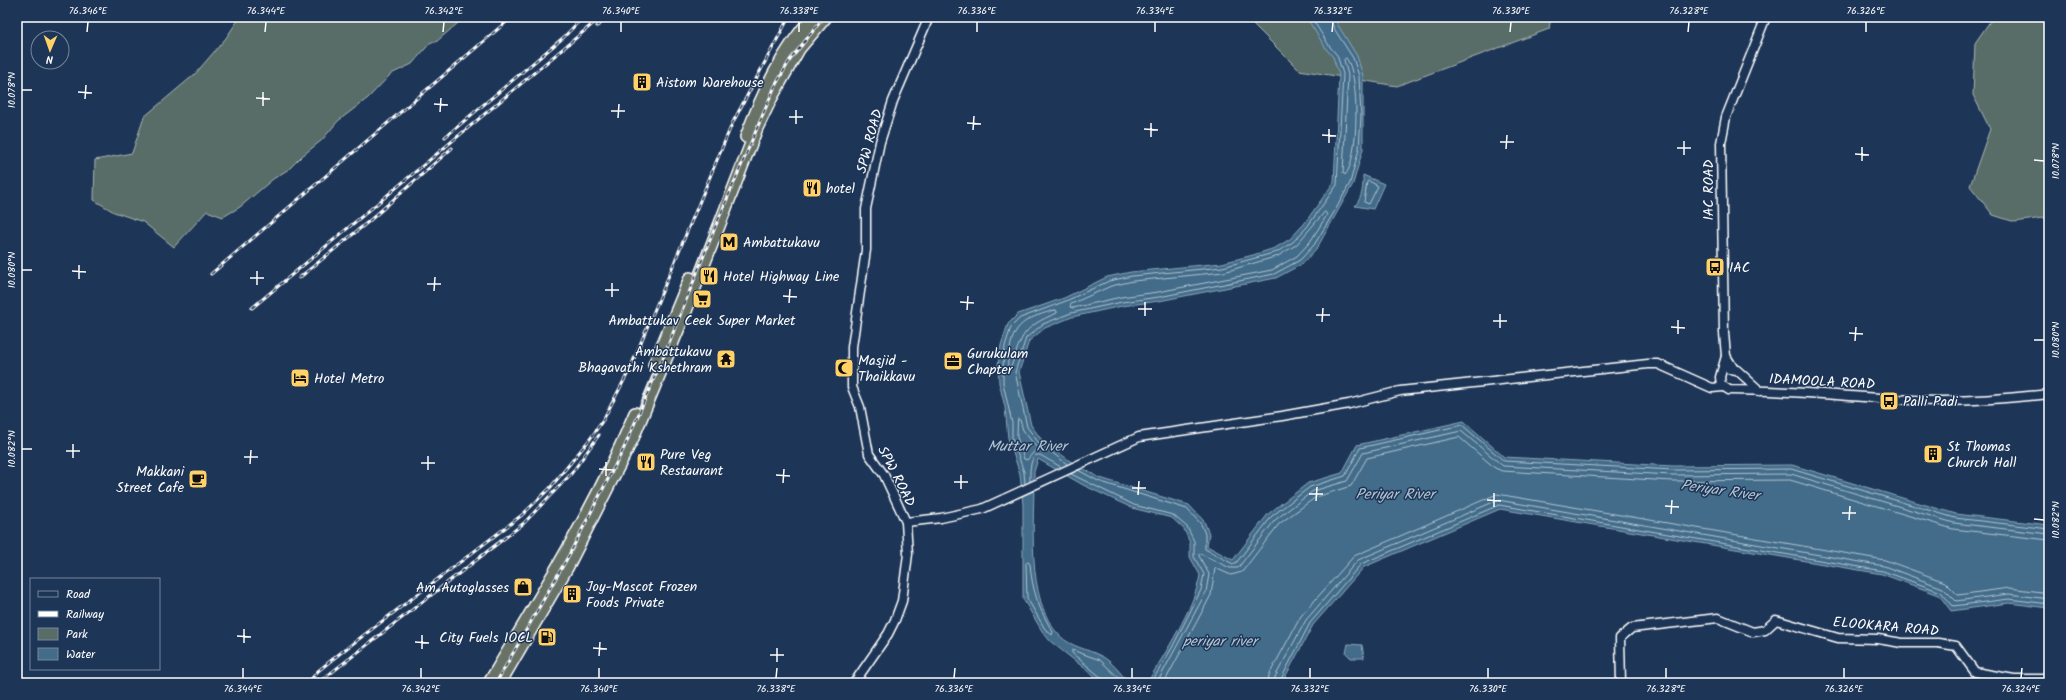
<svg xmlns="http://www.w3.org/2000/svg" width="2066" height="700" font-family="Kalam,sans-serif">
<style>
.green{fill:#596d68;stroke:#acb6b4}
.water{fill:#426c8a;stroke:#8ea7b9}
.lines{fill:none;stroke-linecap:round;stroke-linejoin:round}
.shore{stroke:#b3c4d0;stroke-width:1}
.secondary-casing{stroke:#fff;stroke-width:11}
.highway-casing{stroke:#fff;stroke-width:14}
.secondary{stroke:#1d3557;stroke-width:8}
.highway{stroke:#697266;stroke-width:11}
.rail-casing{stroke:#fff;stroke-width:3}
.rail{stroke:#1d3557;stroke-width:1.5;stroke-dasharray:4.5;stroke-linecap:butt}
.ticks{fill:none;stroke:#fff;stroke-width:1.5}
.labels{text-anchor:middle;stroke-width:3;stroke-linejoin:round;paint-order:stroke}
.poi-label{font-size:14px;fill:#fff;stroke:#1d3557;text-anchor:start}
.street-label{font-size:14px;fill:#fff;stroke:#1d3557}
.water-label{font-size:15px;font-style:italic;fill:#b3c4d0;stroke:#1d3557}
.neatline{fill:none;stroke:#fff;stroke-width:1.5}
.ticks-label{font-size:10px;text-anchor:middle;fill:#fff}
</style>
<rect width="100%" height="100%" fill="#1d3557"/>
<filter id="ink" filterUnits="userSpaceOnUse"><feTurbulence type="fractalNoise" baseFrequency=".025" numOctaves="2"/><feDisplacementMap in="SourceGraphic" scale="8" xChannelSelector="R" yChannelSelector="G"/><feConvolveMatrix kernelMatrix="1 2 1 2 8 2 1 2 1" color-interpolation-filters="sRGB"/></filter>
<g filter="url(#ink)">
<!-- green -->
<g class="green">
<path d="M240,17h225l-29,25h-5l-19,22 -21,10 -23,24 -30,23 -16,19 -20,16 -13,13 -16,10 -33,28 -17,10 -16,-6 -33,36 -31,-25 -29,-10 -20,-12 1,-40 37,-7 12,-36 51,-43 31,-36z"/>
<path d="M1246,17h305l-2,12 -152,57 -98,-16z"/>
<path d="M1993,17h56v200l-34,5 -22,-7 -23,-29 20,-57 -17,-34 2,-52z"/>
</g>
<!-- water -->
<g class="water">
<path d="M1306,17h27l24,39 6,20v73l-10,35 -36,64 -15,16 -26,14 -117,23 -37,5 -50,11 -27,11 -16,13 -10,31 12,53 10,14 29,22 30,17 89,27 15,16 5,13 -2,12 26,14 35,-46 40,-31 34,-10 15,-28 107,-24 40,36 169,9 119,-1 164,49 93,11v83l-40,-5 -58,8 -12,-16 -57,-21 -382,-65 -136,58 -51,58 -31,58h-135c18,-30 47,-74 53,-108l-10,-18v-14l-6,-14 -12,-11 -40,-10 -49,-23 -45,-26 -4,13c1,47 -10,128 26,164 11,11 28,13 41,20 11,5 20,18 28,27h-26l-53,-42 -8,-10 -19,-32v-94l-3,-31 -12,-36 -3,-31 -6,-24 -1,-18 3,-20 7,-21 10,-10 46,-16 43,-21 24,-5 91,-9 31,-8 22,-7 15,-9 14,-15 30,-42 5,-107 -6,-18 -6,-7z"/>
<path d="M1363,175l21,9 -11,25 -18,-3c8,-10 8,-19 8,-31z"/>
<path d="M1348,644l14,1 2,13h-13l-5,-5z"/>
</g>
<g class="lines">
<!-- shore -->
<g class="shore">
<path d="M1346,58c14,14 13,103 -1,117l-2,-2 5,-98 -4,-15z"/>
<path d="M1369,181l9,5 -9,18 -5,-2 3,-20z"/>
<path d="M1325,212l2,3 -17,27 -13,14 -25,14 -114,22 -37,5 -48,11 -3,-1 1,-3 40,-18 22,-5 91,-9 54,-16 18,-11z"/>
<path d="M1055,310l2,1v2c-34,14 -35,21 -46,54h-3c-1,-5 1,-12 2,-18 4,-28 21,-32 45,-39z"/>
<path d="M1018,419l2,1 3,10 14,18 -10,12 -3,-1 -7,-22z"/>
<path d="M1067,464l-29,-22 -11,-15 -12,-55 11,-34 17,-14 28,-11 51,-11 37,-5 115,-23 26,-14 14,-15 22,-36 14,-26 9,-34 2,-33 -2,-40 -6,-18 -18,-28 -6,-13"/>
<path d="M1078,470l20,11 89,28 14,15 4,10v15l28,15 4,-2 35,-46 38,-29 35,-11 15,-28 102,-23 42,36 169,9 118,-1 164,49 94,11"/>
<path d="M1071,474l63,31 39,10 14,12 7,14v16l10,17 -3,16 -29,58 -21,35"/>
<path d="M1030,481c0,-8 -1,-20 6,-26h4l21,12"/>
<path d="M1025,484l-1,-12 -12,-34v-15l-9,-40v-17l2,-20 6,-19 9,-9 46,-17 43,-20 23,-5 91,-9 54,-15 16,-10 14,-15 30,-42 6,-111 -6,-19 -7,-8 -19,-30"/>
<path d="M1028,562l2,2c2,26 9,46 23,68l-1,3 -7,-6 -18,-31 -1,-34z"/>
<path d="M1105,683l-2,-4 -31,-26v-3l28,10 24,23"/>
<path d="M1157,683l49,-91 3,-18 -10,-18v-3l31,15h8l37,-48 38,-29 34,-10 16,-28 98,-22 42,35 169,9 119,-1 163,49 95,11"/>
<path d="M1164,683l47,-88 4,-27 16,7 11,-3 37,-48 37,-27 35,-11 16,-28 92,-21 36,31 7,3 170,10 118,-1 163,49 96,11"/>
<path d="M1268,683l1,-8 32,-59 53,-60 143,-62 388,66 60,22 13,13 51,-7 40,5"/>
<path d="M1274,683l1,-6 31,-57 52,-60 140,-60 386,66 59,22 13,13 53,-7 40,5"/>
<path d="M1279,683l31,-60 51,-59 138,-59 384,66 58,21 12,14 56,-7 40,5"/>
</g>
<defs>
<g id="secondary">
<path d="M1726,356l-6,21 1,8 8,5c61,0 123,7 184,10 45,3 91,-1 136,-6"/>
<path d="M1729,369l8,1 23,21"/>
<path d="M1734,369l-8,-13 -2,-23 -3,-190 5,-26 40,-100"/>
<path d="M906,522l35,-4 41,-9 157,-72 143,-21 67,-12 51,-13 248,-27h10l54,24 11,-1"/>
<path d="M854,683l34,-49 7,-14 7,-19 6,-47 -2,-32 -22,-47 -15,-21 -9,-47 -8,-20v-40l14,-97v-41l14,-67 13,-41 36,-84"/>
<path d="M1621,683l-1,-45 12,-10 86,-10 35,14 12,-2 11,-10 62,18 40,1 24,4h36l18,3 19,26 39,7h35"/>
</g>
<g id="highway">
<path d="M746,137c16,-42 36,-87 67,-120"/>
<path d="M654,365l36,-87"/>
<path d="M489,683c52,-88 107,-176 146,-270"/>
<path d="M500,683l67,-115 66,-130 53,-127 71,-183 15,-31 27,-48 27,-32"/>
</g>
</defs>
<!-- secondary casing -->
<use href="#secondary" class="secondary-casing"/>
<!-- highway casing -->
<use href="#highway" class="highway-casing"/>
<!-- secondary -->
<use href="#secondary" class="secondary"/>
<!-- highway -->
<use href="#highway" class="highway"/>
<defs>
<g id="rail">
<path d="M597,26l12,-9"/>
<path d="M445,137l119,-100 19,-20"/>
<path d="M211,274l301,-257"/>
<path d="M299,278l69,-56 84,-74"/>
<path d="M252,308l349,-291"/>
<path d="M308,683l10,-12 25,-20 179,-136 28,-27 40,-49 13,-19 26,-49 103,-247 57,-107"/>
<path d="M318,683l206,-160 47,-49 28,-39"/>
<path d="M496,683l73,-128 55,-107 41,-95 51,-128 59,-139 15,-26 34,-43"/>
</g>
</defs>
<!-- rail casing -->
<use href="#rail" class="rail-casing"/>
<!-- rail -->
<use href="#rail" class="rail"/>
</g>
</g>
<!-- ticks -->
<path class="ticks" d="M87,32l1,-10M265,32l1,-10M443,32l1,-10M621,32v-10M799,32v-10M977,32v-10M1155,32v-10M1332,32l1,-10M1510,32l1,-10M1688,32l1,-10M1866,32v-10M22,90h10M78,92l14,1M256,98l14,1M85,99l1,-14M434,104l14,1M263,106v-14M611,111h14M440,112l1,-14M789,117h14M618,118l1,-14M967,123l14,1M796,124v-14M1144,129l14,1M973,130l1,-14M1322,135l14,1M1151,137v-14M1500,142h14M1329,143v-14M1677,148h14M1506,149l1,-14M1855,154l14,1M1684,155v-14M2034,160l10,1M1862,161v-14M22,270h10M72,271l14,1M250,278h14M79,279v-14M427,284h14M257,285v-14M605,290h14M434,291l1,-14M783,296l14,1M612,297v-14M960,302l14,1M789,303l1,-14M1138,309h14M967,310l1,-14M1316,315h14M1145,316v-14M1493,321h14M1322,322l1,-14M1671,327l14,1M1500,328v-14M1849,333l14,1M1678,334v-14M2034,340h10M1855,341l1,-14M22,449h10M66,451h14M244,457h14M73,458v-14M421,463h14M250,464l1,-14M599,469l14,1M428,470v-14M776,475l14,1M606,476v-14M954,482h14M783,483l1,-14M1132,488h14M961,489v-14M1309,494h14M1138,495l1,-14M1487,500l14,1M1316,501l1,-14M1665,506l14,1M1494,507v-14M1842,513h14M1671,514l1,-14M2034,519l10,1M1849,520l1,-14M237,636l14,1M415,642l14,1M244,643v-14M593,648l14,1M422,649v-14M770,655h14M599,656l1,-14M777,662v-14M243,678v-10M421,678v-10M599,678v-10M776,678l1,-10M954,678l1,-10M1132,678v-10M1310,678v-10M1488,678v-10M1666,678v-10M1844,678v-10M2021,678l1,-10"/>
<!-- icons -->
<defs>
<symbol id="building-square" viewBox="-11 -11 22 22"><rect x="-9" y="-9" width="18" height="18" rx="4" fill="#ffd166" stroke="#1d3557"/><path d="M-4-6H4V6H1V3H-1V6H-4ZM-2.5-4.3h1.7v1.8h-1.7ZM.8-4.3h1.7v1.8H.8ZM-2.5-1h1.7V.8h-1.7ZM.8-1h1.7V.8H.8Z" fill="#111"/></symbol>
<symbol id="restaurant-square" viewBox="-11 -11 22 22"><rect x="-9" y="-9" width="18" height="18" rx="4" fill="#ffd166" stroke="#1d3557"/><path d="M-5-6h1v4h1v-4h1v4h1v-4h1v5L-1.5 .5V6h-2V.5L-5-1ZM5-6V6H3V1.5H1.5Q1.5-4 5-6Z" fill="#111"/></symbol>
<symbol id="metro-square" viewBox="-11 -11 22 22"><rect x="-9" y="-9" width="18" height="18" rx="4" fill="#ffd166" stroke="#1d3557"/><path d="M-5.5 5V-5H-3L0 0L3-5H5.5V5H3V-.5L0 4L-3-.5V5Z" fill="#111"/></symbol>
<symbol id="bus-square" viewBox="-11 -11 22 22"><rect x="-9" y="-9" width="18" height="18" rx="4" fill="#ffd166" stroke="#1d3557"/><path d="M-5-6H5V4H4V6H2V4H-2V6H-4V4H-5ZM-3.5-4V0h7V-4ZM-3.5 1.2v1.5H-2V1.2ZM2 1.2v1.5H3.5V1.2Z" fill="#111"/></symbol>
<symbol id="supermarket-square" viewBox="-11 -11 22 22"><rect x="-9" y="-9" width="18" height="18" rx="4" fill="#ffd166" stroke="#1d3557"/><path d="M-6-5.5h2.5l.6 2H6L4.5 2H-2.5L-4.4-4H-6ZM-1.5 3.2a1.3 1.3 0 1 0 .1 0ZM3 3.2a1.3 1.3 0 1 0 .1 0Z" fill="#111"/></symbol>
<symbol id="temple-square" viewBox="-11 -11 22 22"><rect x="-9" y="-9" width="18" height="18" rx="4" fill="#ffd166" stroke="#1d3557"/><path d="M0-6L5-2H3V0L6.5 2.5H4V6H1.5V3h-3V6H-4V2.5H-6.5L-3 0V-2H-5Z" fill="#111"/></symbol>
<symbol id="office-square" viewBox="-11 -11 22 22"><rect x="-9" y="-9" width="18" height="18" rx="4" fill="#ffd166" stroke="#1d3557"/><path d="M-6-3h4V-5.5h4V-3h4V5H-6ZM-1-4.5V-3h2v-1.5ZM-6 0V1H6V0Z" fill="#111"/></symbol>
<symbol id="mosque-square" viewBox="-11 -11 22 22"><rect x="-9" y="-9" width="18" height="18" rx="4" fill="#ffd166" stroke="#1d3557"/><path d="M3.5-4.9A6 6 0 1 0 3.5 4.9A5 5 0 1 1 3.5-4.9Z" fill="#111"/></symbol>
<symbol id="hotel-square" viewBox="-11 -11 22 22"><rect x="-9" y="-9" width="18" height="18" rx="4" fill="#ffd166" stroke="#1d3557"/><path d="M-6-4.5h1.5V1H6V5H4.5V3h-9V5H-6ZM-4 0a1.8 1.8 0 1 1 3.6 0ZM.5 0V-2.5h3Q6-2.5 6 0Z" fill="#111"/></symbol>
<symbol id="cafe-square" viewBox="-11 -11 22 22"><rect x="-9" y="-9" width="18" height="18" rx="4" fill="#ffd166" stroke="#1d3557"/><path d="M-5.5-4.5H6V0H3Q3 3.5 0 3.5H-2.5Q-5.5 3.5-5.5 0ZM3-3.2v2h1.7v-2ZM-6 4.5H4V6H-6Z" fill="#111"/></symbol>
<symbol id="shop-square" viewBox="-11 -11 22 22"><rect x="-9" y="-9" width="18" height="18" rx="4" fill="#ffd166" stroke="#1d3557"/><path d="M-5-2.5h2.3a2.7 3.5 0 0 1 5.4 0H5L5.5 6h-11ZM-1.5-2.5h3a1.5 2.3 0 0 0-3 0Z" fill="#111"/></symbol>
<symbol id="fuel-square" viewBox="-11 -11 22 22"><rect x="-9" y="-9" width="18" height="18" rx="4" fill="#ffd166" stroke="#1d3557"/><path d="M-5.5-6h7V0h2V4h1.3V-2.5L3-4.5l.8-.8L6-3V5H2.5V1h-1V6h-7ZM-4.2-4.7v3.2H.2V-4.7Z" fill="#111"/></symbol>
</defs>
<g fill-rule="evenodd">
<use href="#building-square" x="631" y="71" width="22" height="22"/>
<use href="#restaurant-square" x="801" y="177" width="22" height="22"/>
<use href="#metro-square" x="718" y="231" width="22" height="22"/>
<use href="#bus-square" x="1704" y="256" width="22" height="22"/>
<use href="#restaurant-square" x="698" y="265" width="22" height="22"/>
<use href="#supermarket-square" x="691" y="288" width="22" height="22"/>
<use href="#temple-square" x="715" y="348" width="22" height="22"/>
<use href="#office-square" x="942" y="350" width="22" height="22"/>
<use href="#mosque-square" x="833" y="357" width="22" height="22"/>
<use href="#hotel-square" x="289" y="367" width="22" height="22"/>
<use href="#bus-square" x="1878" y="390" width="22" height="22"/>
<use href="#building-square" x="1922" y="443" width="22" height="22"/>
<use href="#restaurant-square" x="635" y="451" width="22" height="22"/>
<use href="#cafe-square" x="187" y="468" width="22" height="22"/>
<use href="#shop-square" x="512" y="576" width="22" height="22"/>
<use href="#building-square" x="561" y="583" width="22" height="22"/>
<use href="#fuel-square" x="536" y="626" width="22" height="22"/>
</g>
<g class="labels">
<!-- poi labels -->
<g class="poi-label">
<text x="656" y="87">Aistom Warehouse</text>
<text x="826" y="193">hotel</text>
<text x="743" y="247">Ambattukavu</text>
<text x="1729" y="272">IAC</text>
<text x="723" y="281">Hotel Highway Line</text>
<text x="702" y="325" text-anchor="middle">Ambattukav Ceek Super Market</text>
<text x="712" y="356" text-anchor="end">Ambattukavu<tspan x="712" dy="16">Bhagavathi Kshethram</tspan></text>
<text x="967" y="358">Gurukulam<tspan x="967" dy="16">Chapter</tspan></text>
<text x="858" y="365">Masjid -<tspan x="858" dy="16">Thaikkavu</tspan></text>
<text x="314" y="383">Hotel Metro</text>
<text x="1903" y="406">Palli Padi</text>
<text x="1947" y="451">St Thomas<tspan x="1947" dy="16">Church Hall</tspan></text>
<text x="660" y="459">Pure Veg<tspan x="660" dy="16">Restaurant</tspan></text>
<text x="184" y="476" text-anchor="end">Makkani<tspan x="184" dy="16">Street Cafe</tspan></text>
<text x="586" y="591">Joy-Mascot Frozen<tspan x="586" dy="16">Foods Private</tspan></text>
<text x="509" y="592" text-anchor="end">Am Autoglasses</text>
<text x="533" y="642" text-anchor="end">City Fuels IOCL</text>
</g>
<!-- street labels -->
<g class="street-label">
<text transform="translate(869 141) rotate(-75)" y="5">SPW ROAD</text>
<text transform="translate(1708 190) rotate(-90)" y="5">IAC ROAD</text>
<text transform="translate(1822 381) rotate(3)" y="5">IDAMOOLA ROAD</text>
<text transform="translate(897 476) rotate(63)" y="5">SPW ROAD</text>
<text transform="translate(1886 626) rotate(5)" y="5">ELOOKARA ROAD</text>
</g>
<!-- water labels -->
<g class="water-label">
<text x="1027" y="451">Muttar River</text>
<text transform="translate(1720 490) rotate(8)" y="5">Periyar River</text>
<text x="1395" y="499">Periyar River</text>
<text x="1220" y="646">periyar river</text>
</g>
</g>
<!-- margin -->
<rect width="2066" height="700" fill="none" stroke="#1d3557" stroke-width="44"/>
<!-- legend -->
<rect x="30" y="578" width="130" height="92" fill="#1d3557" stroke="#77869a"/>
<rect x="38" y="591" width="20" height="6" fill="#1d3557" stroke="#77869a"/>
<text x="66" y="598" font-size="12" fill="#ffffff">Road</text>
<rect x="38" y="611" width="20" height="6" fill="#ffffff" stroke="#77869a"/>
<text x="66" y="618" font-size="12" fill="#ffffff">Railway</text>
<rect x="38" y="628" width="20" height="12" fill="#596d68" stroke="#77869a"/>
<text x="66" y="638" font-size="12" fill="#ffffff">Park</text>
<rect x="38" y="648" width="20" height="12" fill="#426c8a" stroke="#77869a"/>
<text x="66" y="658" font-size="12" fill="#ffffff">Water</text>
<!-- north arrow -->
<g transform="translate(50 50) rotate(182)"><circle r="19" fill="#1d3557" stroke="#77869a"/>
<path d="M0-3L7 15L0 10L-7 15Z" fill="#ffd166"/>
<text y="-6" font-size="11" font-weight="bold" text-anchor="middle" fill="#ffffff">N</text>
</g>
<rect x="22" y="22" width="2022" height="656" class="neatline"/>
<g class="ticks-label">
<text x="88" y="14">76.346°E</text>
<text x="266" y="14">76.344°E</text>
<text x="444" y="14">76.342°E</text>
<text x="621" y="14">76.340°E</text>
<text x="799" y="14">76.338°E</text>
<text x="977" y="14">76.336°E</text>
<text x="1155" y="14">76.334°E</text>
<text x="1333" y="14">76.332°E</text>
<text x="1511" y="14">76.330°E</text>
<text x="1689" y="14">76.328°E</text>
<text x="1866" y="14">76.326°E</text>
<text transform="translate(11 90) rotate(-90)" y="4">10.078°N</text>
<text transform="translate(2055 161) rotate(-90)" y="4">10.078°N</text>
<text transform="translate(11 270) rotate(-90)" y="4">10.080°N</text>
<text transform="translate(2055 340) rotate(-90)" y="4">10.080°N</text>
<text transform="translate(11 449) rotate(-90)" y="4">10.082°N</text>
<text transform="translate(2055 520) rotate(-90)" y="4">10.082°N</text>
<text x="243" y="692">76.344°E</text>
<text x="421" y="692">76.342°E</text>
<text x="599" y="692">76.340°E</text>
<text x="776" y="692">76.338°E</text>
<text x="954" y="692">76.336°E</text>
<text x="1132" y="692">76.334°E</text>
<text x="1310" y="692">76.332°E</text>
<text x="1488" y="692">76.330°E</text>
<text x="1666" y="692">76.328°E</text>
<text x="1844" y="692">76.326°E</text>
<text x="2021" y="692">76.324°E</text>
</g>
</svg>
